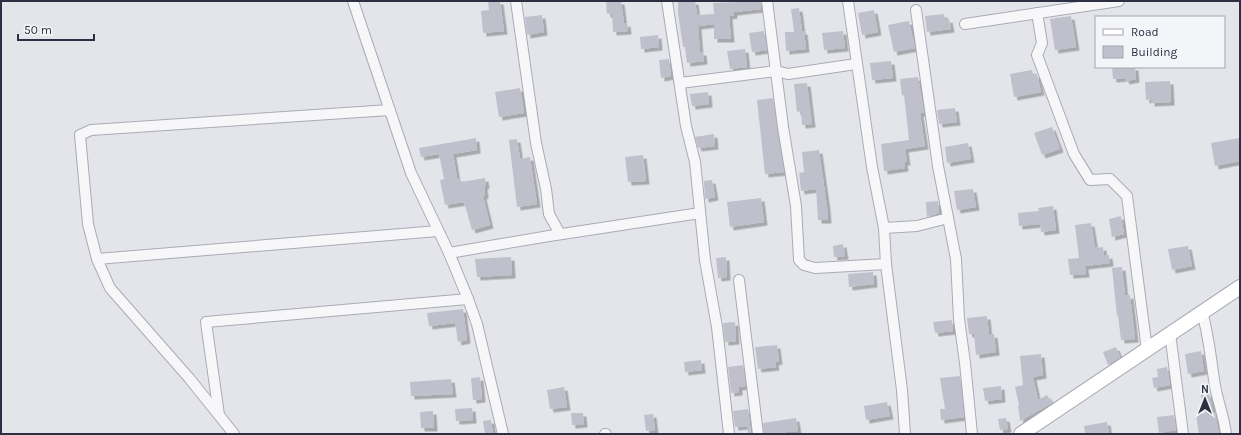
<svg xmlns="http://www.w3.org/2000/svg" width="1241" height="435" font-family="Karla,sans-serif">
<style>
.building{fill:#bfc0cb;filter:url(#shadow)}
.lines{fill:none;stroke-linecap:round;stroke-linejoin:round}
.street-casing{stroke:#a9abb5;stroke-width:12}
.secondary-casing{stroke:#a9abb5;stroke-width:16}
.street{stroke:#f7f7fa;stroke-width:10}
.secondary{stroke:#fff;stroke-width:14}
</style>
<defs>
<filter id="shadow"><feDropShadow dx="3.5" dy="3.5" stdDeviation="0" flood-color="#0004"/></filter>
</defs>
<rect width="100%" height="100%" fill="#e4e5eb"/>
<!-- building -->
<g class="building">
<path d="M488,1h12l4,30 -21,2 -2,-22 8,-1z"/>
<path d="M606,1h15l3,23 3,-1 1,8 -15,1 -1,-19 -5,1z"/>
<path d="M678,1h17l2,14 17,-1 -1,-11 48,-2v8l-27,3v3l-5,1 2,23h-17v-15l-16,2 2,26h3l1,9 -17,2 -2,-16h-2l-5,-34z"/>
<path d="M799,8l3,23h2l2,18 -20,2 -1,-19h9l-3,-23z"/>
<path d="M874,10l4,22 -16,3 -4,-22z"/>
<path d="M944,14l1,6 4,-1 2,10 -24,3 -2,-16z"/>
<path d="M542,15l2,17 -17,3 -2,-18z"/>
<path d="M1071,16l5,31 -21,3 -5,-31z"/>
<path d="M909,21l6,27 -21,4 -6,-27z"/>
<path d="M764,31l3,19 -15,2 -3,-19z"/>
<path d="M843,31l2,17 -21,2 -2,-17z"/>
<path d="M658,35l1,12 -18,2 -1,-12z"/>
<path d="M745,49l2,18 -17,2 -3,-18z"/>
<path d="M669,59l2,17 -10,2 -2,-18z"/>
<path d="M891,61l2,17 -21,2 -2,-17z"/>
<path d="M1112,67h23l1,12 -10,2 -1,-3 -12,1z"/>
<path d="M1032,70l1,5 4,-1 4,18 -27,5 -4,-23z"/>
<path d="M918,77l6,36h-4l5,33 -20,3 2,13h-3l1,6 -21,3 -3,-27 28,-4 -5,-45 -2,1 -2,-17z"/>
<path d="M1170,81l1,21 -20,1v-4l-5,1 -1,-18z"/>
<path d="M807,83l5,41 -10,1 -1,-14 -4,1 -3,-28z"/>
<path d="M520,88l4,25 -25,4 -4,-25z"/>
<path d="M708,92l1,12 -17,2 -2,-12z"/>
<path d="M773,98l11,74 -19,2 -8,-74z"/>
<path d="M955,108l2,14 -18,2 -2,-14z"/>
<path d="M1052,127l8,22 -18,6 -8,-22z"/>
<path d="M714,134l1,12 -17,2 -3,-11z"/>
<path d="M476,138l1,12 -24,4 4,24h3l1,4 24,-4 1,7 -2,1 1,9 -2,1 7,29 -18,5 -8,-28 -19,3 -5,-25 4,-1 -5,-25 -18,3 -2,-9z"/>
<path d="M1240,138v23l-25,5 -4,-23z"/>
<path d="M517,139l3,20 10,-2 7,47 -20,3 -8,-67z"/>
<path d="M968,143l3,16 -24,4 -2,-16z"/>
<path d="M819,150l8,57 1,13h-10l-2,-31 -15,2 -2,-18 5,-1 -2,-20z"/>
<path d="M643,155l3,26 -18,1 -3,-25z"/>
<path d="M712,180l3,17 -10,2 -1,-18z"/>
<path d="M973,189l3,18 -19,3 -3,-19z"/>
<path d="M761,198l3,24 -34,5 -3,-25z"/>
<path d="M938,201l1,12 -12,4 -1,-15z"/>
<path d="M1053,206l3,24 -15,2 -1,-8 -21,2 -1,-13 21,-2 -1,-3z"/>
<path d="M1121,216l3,18 -12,3 -3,-18z"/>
<path d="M1091,223l4,25 8,-1 1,9 5,-1 1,8 -25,3 1,8 -16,1 -2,-16 11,-1 -4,-33z"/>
<path d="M843,244l2,12 -11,1 -1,-11z"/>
<path d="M1188,246l4,20 -20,4 -4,-21z"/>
<path d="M511,257l1,18 -35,2 -2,-18z"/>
<path d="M726,257l1,20 -9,1 -2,-20z"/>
<path d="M1122,267l3,29 5,-1 5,44 -14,1 -3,-25 -1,1 -5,-48z"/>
<path d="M873,272l1,12 -25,3 -1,-13z"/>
<path d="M463,309l4,31 -9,2 -3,-19 -26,3 -2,-13z"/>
<path d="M987,316l2,19 5,-1 2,18 -20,3 -2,-21h-5l-2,-16z"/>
<path d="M952,320l1,11 -18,2 -2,-11z"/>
<path d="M735,322l1,19 -11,1 -2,-19z"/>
<path d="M777,345l2,16 -4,1 1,5 -18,2 -3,-22z"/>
<path d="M1116,347l4,10 -12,8 -5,-13z"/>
<path d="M1201,351l3,20 -16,3 -3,-20z"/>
<path d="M1041,354l2,21 -10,2 5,23 9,-5 5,8 -32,18 -2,-16h1l-4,-18 8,-2 -3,-29z"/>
<path d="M701,360l1,10 -17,2 -1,-10z"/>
<path d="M743,365l3,21 -7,1v5l-8,1 -3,-26z"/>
<path d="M1167,367l3,18 -16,3 -2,-10 6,-1 -1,-8z"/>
<path d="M960,376l4,41 -23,3 -1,-11h5l-5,-31z"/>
<path d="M480,377l2,22 -9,1 -2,-22z"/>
<path d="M451,379l2,15 -42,2 -1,-14z"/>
<path d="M1001,386l1,13 -17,2 -2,-13z"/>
<path d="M564,387l3,20 -17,2 -3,-19z"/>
<path d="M1209,393l4,19h2l1,5 3,17h-20l-3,-19 9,-2 -4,-18z"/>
<path d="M887,402l3,14 -24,4 -2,-14z"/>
<path d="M472,408l1,12 -17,1 -1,-12z"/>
<path d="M748,409l3,25h-3l-1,-8 -12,1 -2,-16z"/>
<path d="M433,411l1,17h-13l-1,-16z"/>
<path d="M571,413h12l1,11 -12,1z"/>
<path d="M653,414l2,16 -9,1 -2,-16z"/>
<path d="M1174,415l2,15 -17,3 -2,-16z"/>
<path d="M796,418l2,13 -34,3 -1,-11z"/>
<path d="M1006,418l2,11 -8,1 -2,-11z"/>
<path d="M491,420l2,14h-8l-2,-13z"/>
<path d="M1107,422l2,12h-24l-1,-8z"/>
</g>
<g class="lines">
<defs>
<g id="street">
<path d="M353,1l58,172 38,80 19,46 9,25 26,110"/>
<path d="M516,1l20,142 10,46 3,25 11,20"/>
<path d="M667,1l19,125 9,36 10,98 12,67 12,107"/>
<path d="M767,1l16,126 13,79 3,54 5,5 11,3 71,-4"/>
<path d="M848,1l24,166 12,61 2,36 16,126 3,44"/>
<path d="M916,10l22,156 18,93 3,60 6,44 7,71"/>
<path d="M1037,13l5,30 -5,12 37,99 16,26 20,-1 17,17 20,154"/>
<path d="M965,24l154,-23"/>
<path d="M680,83l96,-12 12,3 68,-10"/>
<path d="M884,228l33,-2 31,-8"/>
<path d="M449,253l100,-17 151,-23"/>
<path d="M97,259l341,-28"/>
<path d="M739,280l19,154"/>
<path d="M1202,312c7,24 9,49 13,74 3,16 9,31 11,48"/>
<path d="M1170,333l13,101"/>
<path d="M219,415l-13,-93 262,-23"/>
<path d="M234,434l-45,-56 -79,-90 -13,-29 -9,-35 -8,-89 11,-5 299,-20"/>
<path d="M605,434h1"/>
</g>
<path id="secondary" d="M1021,434l219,-147"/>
</defs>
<!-- street casing -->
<use href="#street" class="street-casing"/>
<!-- secondary casing -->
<use href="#secondary" class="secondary-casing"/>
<!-- street -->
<use href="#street" class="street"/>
<!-- secondary -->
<use href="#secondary" class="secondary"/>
</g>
<!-- border -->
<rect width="1241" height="435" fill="none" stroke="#2d2f43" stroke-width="4"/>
<!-- legend -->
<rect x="1095" y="16" width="130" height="52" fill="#f4f5f8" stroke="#a4a6b0"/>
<rect x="1103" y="29" width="20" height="6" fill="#ffffff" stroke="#a4a6b0"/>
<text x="1131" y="36" font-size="12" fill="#2d2f43">Road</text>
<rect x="1103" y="46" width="20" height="12" fill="#bfc0cb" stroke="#a4a6b0"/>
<text x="1131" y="56" font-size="12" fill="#2d2f43">Building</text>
<!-- north arrow -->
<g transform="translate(1205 399)" stroke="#f4f5f8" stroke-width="3" paint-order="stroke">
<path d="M0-3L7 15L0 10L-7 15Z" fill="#2d2f43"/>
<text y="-6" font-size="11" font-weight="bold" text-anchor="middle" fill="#2d2f43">N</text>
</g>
<!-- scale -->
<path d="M18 34v6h76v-6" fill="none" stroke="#2d2f43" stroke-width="2"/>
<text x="24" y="34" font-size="12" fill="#2d2f43" stroke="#f4f5f8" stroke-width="3" paint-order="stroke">50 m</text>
</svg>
